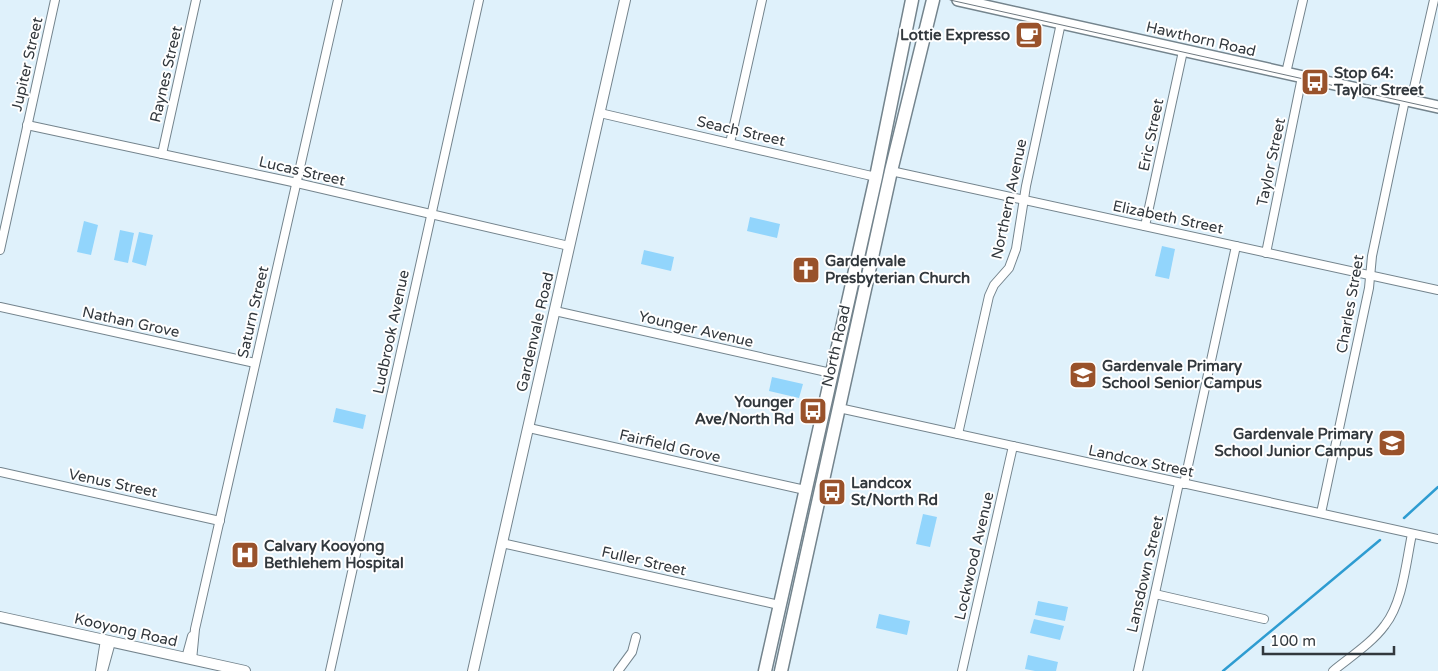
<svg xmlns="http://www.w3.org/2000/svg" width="1438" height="671" font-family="'Varela Round',sans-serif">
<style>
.pitch{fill:#92d5fc}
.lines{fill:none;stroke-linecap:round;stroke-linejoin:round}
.stream{stroke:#2e9cd1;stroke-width:2.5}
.minor-casing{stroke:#74848d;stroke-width:10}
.tertiary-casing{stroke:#74848d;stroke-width:12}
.secondary-casing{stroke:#74848d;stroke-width:14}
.trunk-casing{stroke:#74848d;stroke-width:15}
.minor{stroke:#fff;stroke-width:8}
.tertiary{stroke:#fff;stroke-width:10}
.secondary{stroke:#fff;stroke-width:11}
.trunk{stroke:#fff;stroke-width:12}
.tram{stroke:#6f7980;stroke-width:1}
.labels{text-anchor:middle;stroke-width:4;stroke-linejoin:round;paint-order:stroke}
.poi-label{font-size:15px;font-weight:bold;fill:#32383d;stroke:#fff;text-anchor:start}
.street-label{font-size:15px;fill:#32383d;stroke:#fff}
</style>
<rect width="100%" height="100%" fill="#dff1fb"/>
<!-- pitch -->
<g class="pitch">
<path d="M750,217l30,7 -3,14 -30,-7z"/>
<path d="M84,221l14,4 -7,30 -14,-3z"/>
<path d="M120,230l14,3 -6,30 -14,-3z"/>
<path d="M139,232l14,3 -7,31 -14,-4z"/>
<path d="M1162,246l13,3 -6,30 -14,-3z"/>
<path d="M644,250l30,7 -3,14 -30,-7z"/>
<path d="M772,377l31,7 -4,14 -30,-7z"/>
<path d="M336,408l30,7 -3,14 -30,-7z"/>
<path d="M923,514l14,3 -7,30 -14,-3z"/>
<path d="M1038,601l30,6 -3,14 -30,-6z"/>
<path d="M879,614l31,7 -3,14 -31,-7z"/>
<path d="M1034,619l30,7 -4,14 -30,-7z"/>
<path d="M1028,655l30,7 -2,9h-21l-10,-2z"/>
</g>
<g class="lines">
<!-- stream -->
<g class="stream">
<path d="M1404,518l34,-31"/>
<path d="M1223,671l157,-131"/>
</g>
<defs>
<g id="minor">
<path d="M1286,73l17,-73"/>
<path d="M1411,101l23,-101"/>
<path d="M600,113l276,64"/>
<path d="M27,125l270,58 272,63"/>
<path d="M730,143l32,-143"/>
<path d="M162,154l34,-154"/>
<path d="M891,171l547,119"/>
<path d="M1145,226l38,-175"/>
<path d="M0,250l55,-250"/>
<path d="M1266,253l36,-176"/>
<path d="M0,307l255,56"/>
<path d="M555,311l276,62"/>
<path d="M839,408l599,131"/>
<path d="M529,428l276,62"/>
<path d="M958,434l31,-138 5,-11 15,-17 7,-19 10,-63 35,-163"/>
<path d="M0,472l220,49"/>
<path d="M1184,484l52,-238"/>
<path d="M1321,513l48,-225 3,-32 33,-156"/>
<path d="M502,543l277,62"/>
<path d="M1155,594l109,25"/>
<path d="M186,658l6,-22"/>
<path d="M192,660l3,-31 143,-629"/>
<path d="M100,671l5,-31"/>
<path d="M103,671l8,-29"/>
<path d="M330,671l149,-671"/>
<path d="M618,671l14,-19 4,-15"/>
<path d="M962,671l51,-225"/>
<path d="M1138,671l41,-188"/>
<path d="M1333,671c17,-14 39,-28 52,-46 18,-23 21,-63 27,-91"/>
</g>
<g id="tertiary">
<path d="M0,617l245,54"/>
<path d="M473,671l152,-671"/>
</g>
<path id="secondary" d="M958,0l480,107"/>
<g id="trunk">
<path d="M765,671l111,-494 36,-177"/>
<path d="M781,671l110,-500 42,-171"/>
</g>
</defs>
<!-- minor casing -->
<use href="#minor" class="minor-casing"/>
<!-- tertiary casing -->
<use href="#tertiary" class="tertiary-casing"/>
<!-- secondary casing -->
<use href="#secondary" class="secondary-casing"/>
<!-- trunk casing -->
<use href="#trunk" class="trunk-casing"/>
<!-- minor -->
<use href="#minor" class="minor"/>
<!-- tertiary -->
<use href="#tertiary" class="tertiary"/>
<!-- secondary -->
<use href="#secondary" class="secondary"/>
<!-- trunk -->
<use href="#trunk" class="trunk"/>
<!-- tram -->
<path class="tram" d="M950,0l488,109"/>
</g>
<!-- icons -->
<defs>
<symbol id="cafe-square" viewBox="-11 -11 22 22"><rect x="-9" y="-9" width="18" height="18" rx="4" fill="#99522b" stroke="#fff"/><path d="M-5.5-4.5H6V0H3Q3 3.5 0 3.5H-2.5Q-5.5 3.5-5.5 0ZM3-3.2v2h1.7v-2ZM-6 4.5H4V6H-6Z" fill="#fff"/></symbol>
<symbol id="bus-square" viewBox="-11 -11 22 22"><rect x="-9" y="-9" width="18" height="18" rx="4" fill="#99522b" stroke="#fff"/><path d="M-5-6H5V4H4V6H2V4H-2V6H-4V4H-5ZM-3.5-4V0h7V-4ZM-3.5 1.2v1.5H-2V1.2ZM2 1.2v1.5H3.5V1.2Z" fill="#fff"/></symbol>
<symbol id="church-square" viewBox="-11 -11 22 22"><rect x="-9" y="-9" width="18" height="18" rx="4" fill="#99522b" stroke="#fff"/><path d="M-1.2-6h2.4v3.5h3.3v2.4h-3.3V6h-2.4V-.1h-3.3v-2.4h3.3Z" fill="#fff"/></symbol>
<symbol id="school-square" viewBox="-11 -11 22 22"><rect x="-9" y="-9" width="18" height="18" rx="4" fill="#99522b" stroke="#fff"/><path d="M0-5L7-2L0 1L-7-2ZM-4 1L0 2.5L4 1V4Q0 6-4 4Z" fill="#fff"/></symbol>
<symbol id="hospital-square" viewBox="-11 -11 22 22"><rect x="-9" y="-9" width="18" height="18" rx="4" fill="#99522b" stroke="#fff"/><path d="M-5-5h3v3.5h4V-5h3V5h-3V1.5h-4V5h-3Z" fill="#fff"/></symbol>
</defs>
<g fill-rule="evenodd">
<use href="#cafe-square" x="1013" y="19" width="32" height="32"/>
<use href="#bus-square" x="1299" y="66" width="32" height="32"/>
<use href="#church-square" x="790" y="254" width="32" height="32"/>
<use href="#school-square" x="1067" y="359" width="32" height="32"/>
<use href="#bus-square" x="797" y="395" width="32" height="32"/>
<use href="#school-square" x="1376" y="427" width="32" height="32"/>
<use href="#bus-square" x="816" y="476" width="32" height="32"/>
<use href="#hospital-square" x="229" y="539" width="32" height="32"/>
</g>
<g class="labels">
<!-- poi labels -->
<g class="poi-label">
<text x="1010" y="40" text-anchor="end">Lottie Expresso</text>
<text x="1334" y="78">Stop 64:<tspan x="1334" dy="17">Taylor Street</tspan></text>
<text x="825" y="266">Gardenvale<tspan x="825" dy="17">Presbyterian Church</tspan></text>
<text x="1102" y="371">Gardenvale Primary<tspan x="1102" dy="17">School Senior Campus</tspan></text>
<text x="794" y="407" text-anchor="end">Younger<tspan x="794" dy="17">Ave/North Rd</tspan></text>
<text x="1373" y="439" text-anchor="end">Gardenvale Primary<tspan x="1373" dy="17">School Junior Campus</tspan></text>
<text x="851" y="488">Landcox<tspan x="851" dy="17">St/North Rd</tspan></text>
<text x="264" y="551">Calvary Kooyong<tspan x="264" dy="17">Bethlehem Hospital</tspan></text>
</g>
<!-- street labels -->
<g class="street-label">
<text transform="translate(1201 39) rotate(13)" y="5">Hawthorn Road</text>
<text transform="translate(27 64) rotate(-77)" y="5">Jupiter Street</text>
<text transform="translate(166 74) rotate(-77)" y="5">Raynes Street</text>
<text transform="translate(741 131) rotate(13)" y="5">Seach Street</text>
<text transform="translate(1151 135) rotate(-78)" y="5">Eric Street</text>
<text transform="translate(1271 162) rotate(-78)" y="5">Taylor Street</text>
<text transform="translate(302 171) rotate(13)" y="5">Lucas Street</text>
<text transform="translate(1009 199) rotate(-78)" y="5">Northern Avenue</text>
<text transform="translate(1168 217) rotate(12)" y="5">Elizabeth Street</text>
<text transform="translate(1350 304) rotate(-80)" y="5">Charles Street</text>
<text transform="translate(253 312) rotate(-77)" y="5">Saturn Street</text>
<text transform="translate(131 322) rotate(12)" y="5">Nathan Grove</text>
<text transform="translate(696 329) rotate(13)" y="5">Younger Avenue</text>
<text transform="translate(391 332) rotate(-78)" y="5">Ludbrook Avenue</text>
<text transform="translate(535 332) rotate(-77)" y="5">Gardenvale Road</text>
<text transform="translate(836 346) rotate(-77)" y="5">North Road</text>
<text transform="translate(670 446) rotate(13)" y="5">Fairfield Grove</text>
<text transform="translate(1141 461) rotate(12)" y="5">Landcox Street</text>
<text transform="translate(113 483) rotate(12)" y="5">Venus Street</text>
<text transform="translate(974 556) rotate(-77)" y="5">Lockwood Avenue</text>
<text transform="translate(644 561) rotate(13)" y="5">Fuller Street</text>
<text transform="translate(1145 574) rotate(-77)" y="5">Lansdown Street</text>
<text transform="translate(126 630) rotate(13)" y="5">Kooyong Road</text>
</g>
</g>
<!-- scale -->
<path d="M1263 646v8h131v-8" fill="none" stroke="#32383d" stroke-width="2.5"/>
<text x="1270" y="646" font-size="15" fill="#32383d" stroke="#ffffff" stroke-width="4" paint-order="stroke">100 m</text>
</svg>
